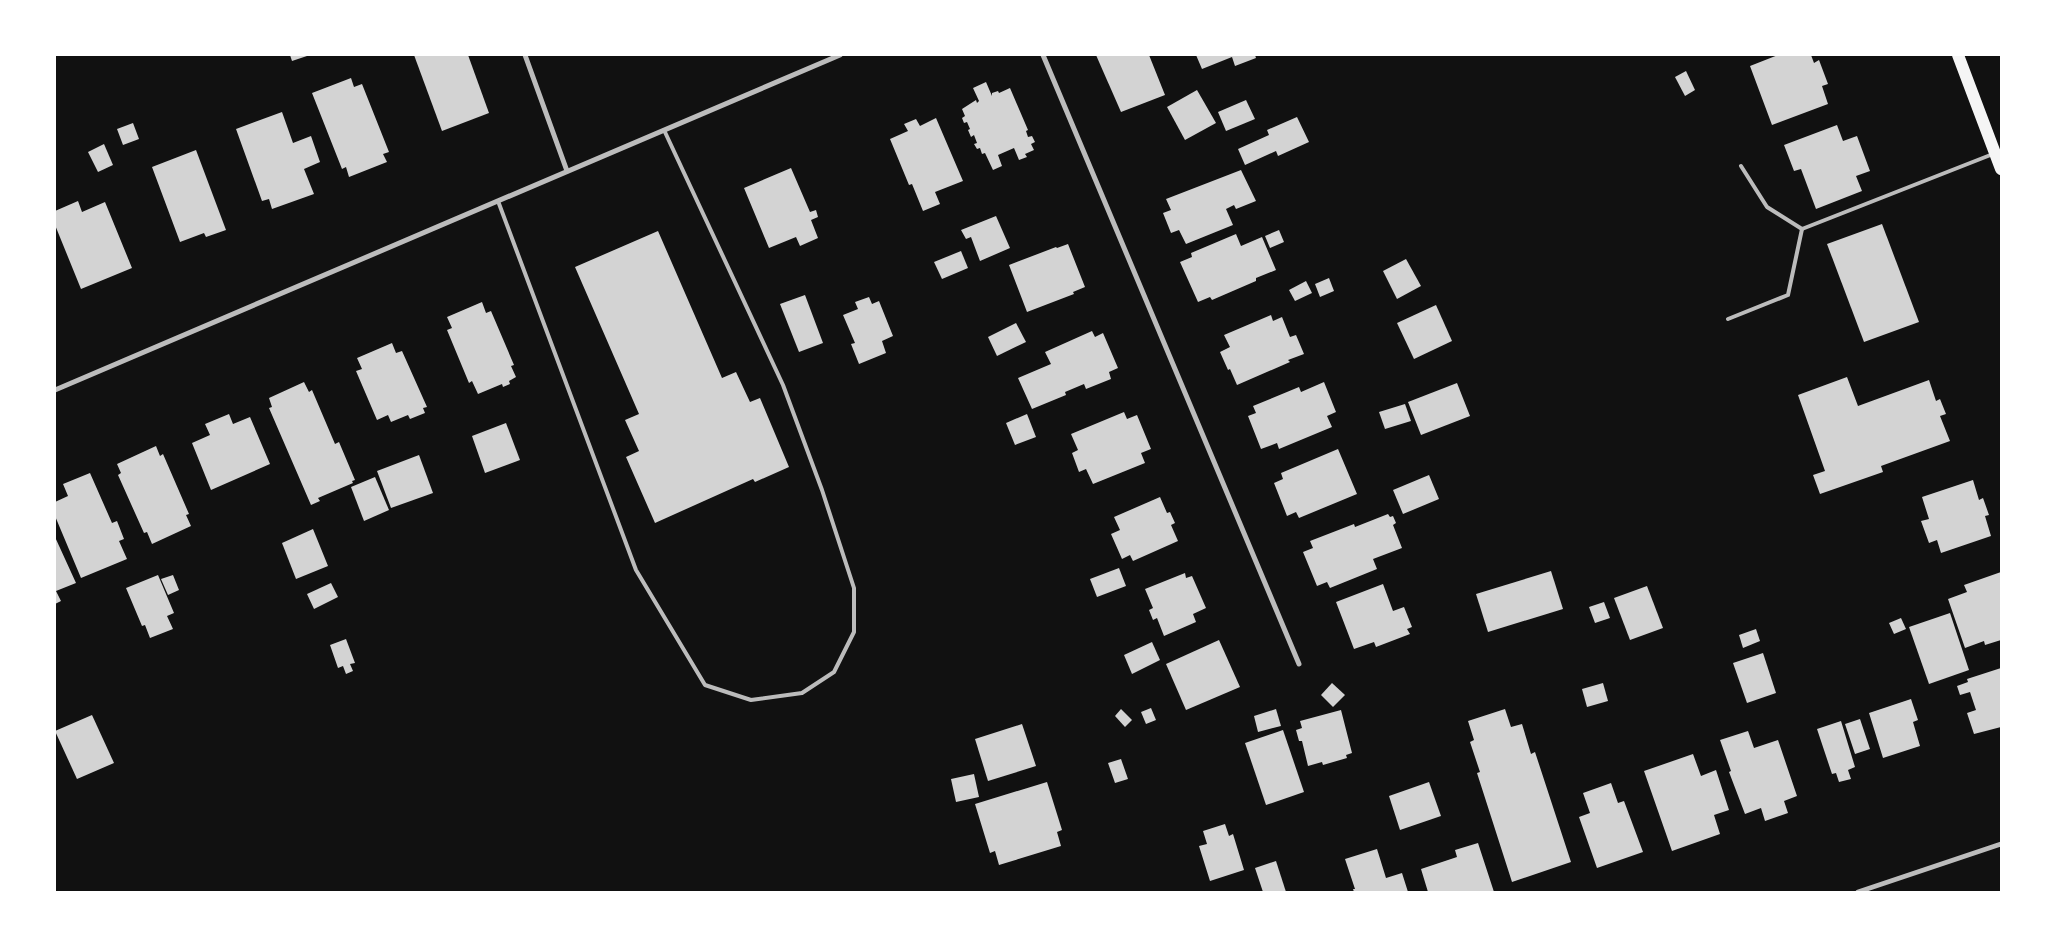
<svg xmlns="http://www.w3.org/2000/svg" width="2056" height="947" font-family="Barlow,sans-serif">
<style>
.building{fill:#d3d3d3}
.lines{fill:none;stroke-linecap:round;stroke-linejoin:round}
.service{stroke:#bcbcbc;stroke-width:4}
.minor{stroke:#bcbcbc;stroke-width:5}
.primary{stroke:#f5f5f5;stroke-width:12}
</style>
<rect width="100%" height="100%" fill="#111"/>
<!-- building -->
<g class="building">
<path d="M290,55h20l-18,6z"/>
<path d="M414,55h54l21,58 -47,18z"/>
<path d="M1096,55h53l16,40 -44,17z"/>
<path d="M1196,55h59l1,3 -21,8 -3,-9 -30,12z"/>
<path d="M1778,55h33l3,8 5,-3 9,24 -6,2 6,18 -56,21 -22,-59z"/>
<path d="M1686,71l9,19 -10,6 -10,-19z"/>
<path d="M351,78l3,9 8,-3 27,68 -6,2 4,8 -38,15 -3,-10 -4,2 -30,-76z"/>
<path d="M986,82l6,14v-3l6,-2 1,2 11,-5 18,42 -2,1 2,6 4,-1 3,6 -4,2 3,6 -9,4 2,3 -8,3 -5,-12 -16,7 4,11 -9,4 -8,-17 -3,1 -2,-6 -3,1 -3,-5 3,-1 -3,-8 -3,2 -3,-7 2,-1 -3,-7 -3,1 -2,-5 3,-2 -3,-7 14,-9 1,3 2,-2 -6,-13z"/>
<path d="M1197,90l19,33 -31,17 -18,-33z"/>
<path d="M1246,100l9,19 -29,12 -8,-19z"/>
<path d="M282,112l11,31 18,-7 9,26 -16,7 10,25 -42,15 -3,-10 -7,2 -26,-72z"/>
<path d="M1297,117l12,25 -31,14 -2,-5 -31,14 -7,-16 31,-14 -2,-5z"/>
<path d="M936,118l27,63 -28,11 5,12 -17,7 -11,-27 -3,1 -19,-46 18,-8 -4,-7 12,-5 4,7z"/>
<path d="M133,123l6,16 -16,6 -6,-16z"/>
<path d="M1837,125l6,16 14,-5 13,35 -14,5 6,15 -46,18 -15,-40 -7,2 -10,-26z"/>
<path d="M104,144l9,21 -15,7 -10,-20z"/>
<path d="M196,150l30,80 -20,7 -2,-4 -24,9 -28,-75z"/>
<path d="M791,168l19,44 6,-2 2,7 -7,3 7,18 -18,8 -4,-9 -27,11 -25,-60z"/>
<path d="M1241,170l15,31 -20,8 -2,-4 -8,4 7,16 -47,19 -7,-14 -8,3 -8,-20 8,-3 -5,-11z"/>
<path d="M78,201l4,11 23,-10 27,66 -51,21 -26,-64v-14z"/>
<path d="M996,216l14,32 -30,13 -9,-24 -5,2 -5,-9z"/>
<path d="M1882,224l37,98 -55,20 -37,-98z"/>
<path d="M1279,230l5,12 -14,6 -5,-12z"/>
<path d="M658,231l64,147 14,-6 14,30 10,-4 29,69 -34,15 -2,-3 -98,44 -29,-66 13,-6 -14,-31 14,-6 -64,-147z"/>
<path d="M1236,234l5,12 21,-9 14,33 -20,8v3l-44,19 -2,-3 -12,5 -18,-40 12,-5 -1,-4z"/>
<path d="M1068,244l17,43 -12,5 1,2 -47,18 -18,-47 47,-18 1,1z"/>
<path d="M961,251l7,17 -26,11 -8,-17z"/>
<path d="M1406,259l15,27 -24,13 -14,-28z"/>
<path d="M1329,278l5,13 -14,6 -5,-13z"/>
<path d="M1306,281l6,12 -17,8 -6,-11z"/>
<path d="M805,295l18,48 -24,9 -19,-48z"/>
<path d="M869,297l3,7 7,-3 14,35 -11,5 4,12 -27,11 -8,-20 4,-1 -12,-28 15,-6 -3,-7z"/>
<path d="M482,302l4,11 5,-2 23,54 -3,1 5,11 -7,4 1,3 -7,3 -1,-3 -24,10 -6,-13 -3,2 -22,-53 5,-2 -5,-11z"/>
<path d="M1436,305l16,36 -38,18 -17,-36z"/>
<path d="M1271,315l2,6 9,-4 8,20 6,-2 8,19 -16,6 2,2 -53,23 -7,-16 -2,1 -8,-18 10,-5 -6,-12z"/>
<path d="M1016,323l10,19 -29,14 -9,-19z"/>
<path d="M1092,331l3,6 8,-4 15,35 -9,4 2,7 -25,10 -2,-5 -19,8 1,3 -34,14 -14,-31 33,-14 -6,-12z"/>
<path d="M392,343l4,10 6,-2 25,56 -4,1 2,5 -15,6 -2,-4 -17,7 -3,-7 -11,5 -21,-49 6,-2 -5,-11z"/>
<path d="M1847,377l11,29 71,-26 7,21 4,-2 6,15 -6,2 10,25 -69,25 2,6 -63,22 -7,-19 12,-4 -27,-76z"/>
<path d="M304,382l5,10 3,-2 23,54 4,-2 16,38 -3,1 1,2 -35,15 2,3 -9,4 -42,-97 3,-1 -3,-9z"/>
<path d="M1324,382l12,30 -9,4 5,11 -53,22 -2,-6 -16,6 -13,-33 8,-3 -3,-7 46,-19 2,5z"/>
<path d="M1457,383l13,33 -49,19 -13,-33z"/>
<path d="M1405,404l6,17 -26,8 -6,-17z"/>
<path d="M1124,412l3,7 10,-4 14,34 -10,4 4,10 -52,21 -7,-15 -7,3 -7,-19 6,-3 -7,-16z"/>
<path d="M229,414l4,10 17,-7 20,47 -59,26 -19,-47 18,-8 -5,-11z"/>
<path d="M1027,414l9,23 -21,8 -9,-22z"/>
<path d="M506,423l14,37 -35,13 -13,-37z"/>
<path d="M156,446l4,10 3,-2 26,60 -3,1 5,11 -39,18 -5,-12 -3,1 -26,-58 3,-2 -4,-9z"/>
<path d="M1338,449l19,45 -58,24 -3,-6 -9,4 -13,-33 9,-4 -2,-6z"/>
<path d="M419,455l14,38 -42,15 -14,-37z"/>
<path d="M90,473l22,50 5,-2 7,18 -5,2 8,18 -46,19 -26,-62v-14l13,-6 -5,-12z"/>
<path d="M1429,475l10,24 -36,15 -10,-24z"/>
<path d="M375,477l14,33 -25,11 -13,-34z"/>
<path d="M1973,480l6,20 4,-2 6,17 -4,1 6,20 -50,17 -4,-13 -8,3 -8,-22 8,-2 -7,-22z"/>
<path d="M1160,497l7,16 3,-1 5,11 -4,2 7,16 -45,20 -3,-6 -8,4 -11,-25 9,-4 -6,-13z"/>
<path d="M1388,514l2,3 3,-1 3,7 -3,2 9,23 -29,11 4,10 -47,19 -3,-6 -10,4 -14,-34 10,-4 -3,-7 44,-17 1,3z"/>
<path d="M313,529l15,37 -32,13 -14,-36z"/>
<path d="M55,537l21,46 -20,8 5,10 -6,3z"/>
<path d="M1119,568l7,18 -29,11 -7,-18z"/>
<path d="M1551,571l12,38 -75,23 -12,-38z"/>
<path d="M2001,572v68l-16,5 -1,-4 -19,7 -17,-49 19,-7 -3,-7z"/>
<path d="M1185,573l1,5 6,-2 14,32 -13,6 3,8 -32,14 -7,-18 -4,2 -4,-10 4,-2 -8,-19z"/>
<path d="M158,575l16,38 -7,3 6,13 -23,9 -5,-13 -3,1 -16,-38z"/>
<path d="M173,575l6,15 -11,5 -7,-16z"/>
<path d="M331,583l7,14 -24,12 -7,-15z"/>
<path d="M1383,584l10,27 11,-4 8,20 -5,2 3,5 -34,13 -2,-5 -20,7 -18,-47z"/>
<path d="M1647,586l16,42 -33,12 -16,-42z"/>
<path d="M1604,602l6,16 -15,5 -6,-16z"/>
<path d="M1950,613l19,57 -40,14 -20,-57z"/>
<path d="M1901,618l5,11 -12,5 -5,-11z"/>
<path d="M1756,629l4,12 -17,7 -4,-13z"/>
<path d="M346,639l9,24 -5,1 3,7 -7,3 -3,-8 -5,2 -8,-23z"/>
<path d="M1219,640l21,47 -54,23 -20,-46z"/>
<path d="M1152,642l8,18 -28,14 -8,-19z"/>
<path d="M1763,653l13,40 -29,10 -14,-40z"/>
<path d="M2001,668v59l-27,7 -7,-21 9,-3 -6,-18 -10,3 -3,-9 11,-4 -1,-3z"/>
<path d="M1332,683l13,12 -12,12 -12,-12z"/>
<path d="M1603,683l5,18 -21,6 -5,-18z"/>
<path d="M1911,699l7,21 -5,2 7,24 -37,12 -14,-45z"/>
<path d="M1151,708l5,12 -10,4 -5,-12z"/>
<path d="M1121,709l11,11 -7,7 -10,-11z"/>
<path d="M1276,709l5,17 -23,6 -4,-16z"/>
<path d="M1505,709l6,18 11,-3 9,30 4,-2 36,110 -59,20 -35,-109 3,-1 -10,-30 4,-2 -6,-19z"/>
<path d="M1341,710l11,43 -6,2 1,3 -24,7 -1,-3 -14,4 -6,-25h-3l-3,-11 6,-2 -2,-7z"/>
<path d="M92,715l22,48 -37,16 -22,-48z"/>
<path d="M1860,719l10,30 -15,5 -10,-30z"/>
<path d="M1841,721l14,46 -7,3 3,9 -12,3 -3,-9 -4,1 -15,-45z"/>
<path d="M1022,724l14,42 -48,15 -13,-42z"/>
<path d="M1283,730l21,62 -38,13 -21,-62z"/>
<path d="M1748,731l6,17 24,-8 19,56 -13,5 4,12 -23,8 -4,-13 -16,6 -16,-42 2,-1 -11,-31z"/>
<path d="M1693,754l8,22 15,-6 13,40 -15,5 6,19 -48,17 -28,-80z"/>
<path d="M1121,759l7,20 -13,4 -7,-20z"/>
<path d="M974,774l5,23 -23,5 -5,-23z"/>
<path d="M1047,782l15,48 -5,2 4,14 -62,19 -4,-14 -5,2 -15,-49z"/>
<path d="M1429,782l12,34 -41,14 -11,-34z"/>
<path d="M1611,783l7,20 6,-2 19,51 -46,16 -18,-51 11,-4 -7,-20z"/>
<path d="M1225,824l4,12 4,-2 11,36 -34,11 -11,-35 8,-2 -4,-13z"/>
<path d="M1478,843l16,49h-66l-7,-23 36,-12 -2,-7z"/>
<path d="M1377,849l9,29 16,-5 6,19h-54l-1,-3h2l-10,-30z"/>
<path d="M1276,861l10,31h-23l-8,-24z"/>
</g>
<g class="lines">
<!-- service -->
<g class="service">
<path d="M1741,166l26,41 35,22 191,-75"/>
<path d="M498,201l138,369 69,115 46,15 51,-7 32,-21 20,-40v-44l-32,-98 -39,-105 -119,-255"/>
<path d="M1728,319l60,-24 14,-66"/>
</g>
<!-- minor -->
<g class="minor">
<path d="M525,55l42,116"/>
<path d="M1043,55l256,609"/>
<path d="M55,390l785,-335"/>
<path d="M1858,892l143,-48"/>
</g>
<!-- primary -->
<path class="primary" d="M1958,55l43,114"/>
</g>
<!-- border -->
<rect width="2056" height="947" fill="none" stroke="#ffffff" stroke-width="112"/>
</svg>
